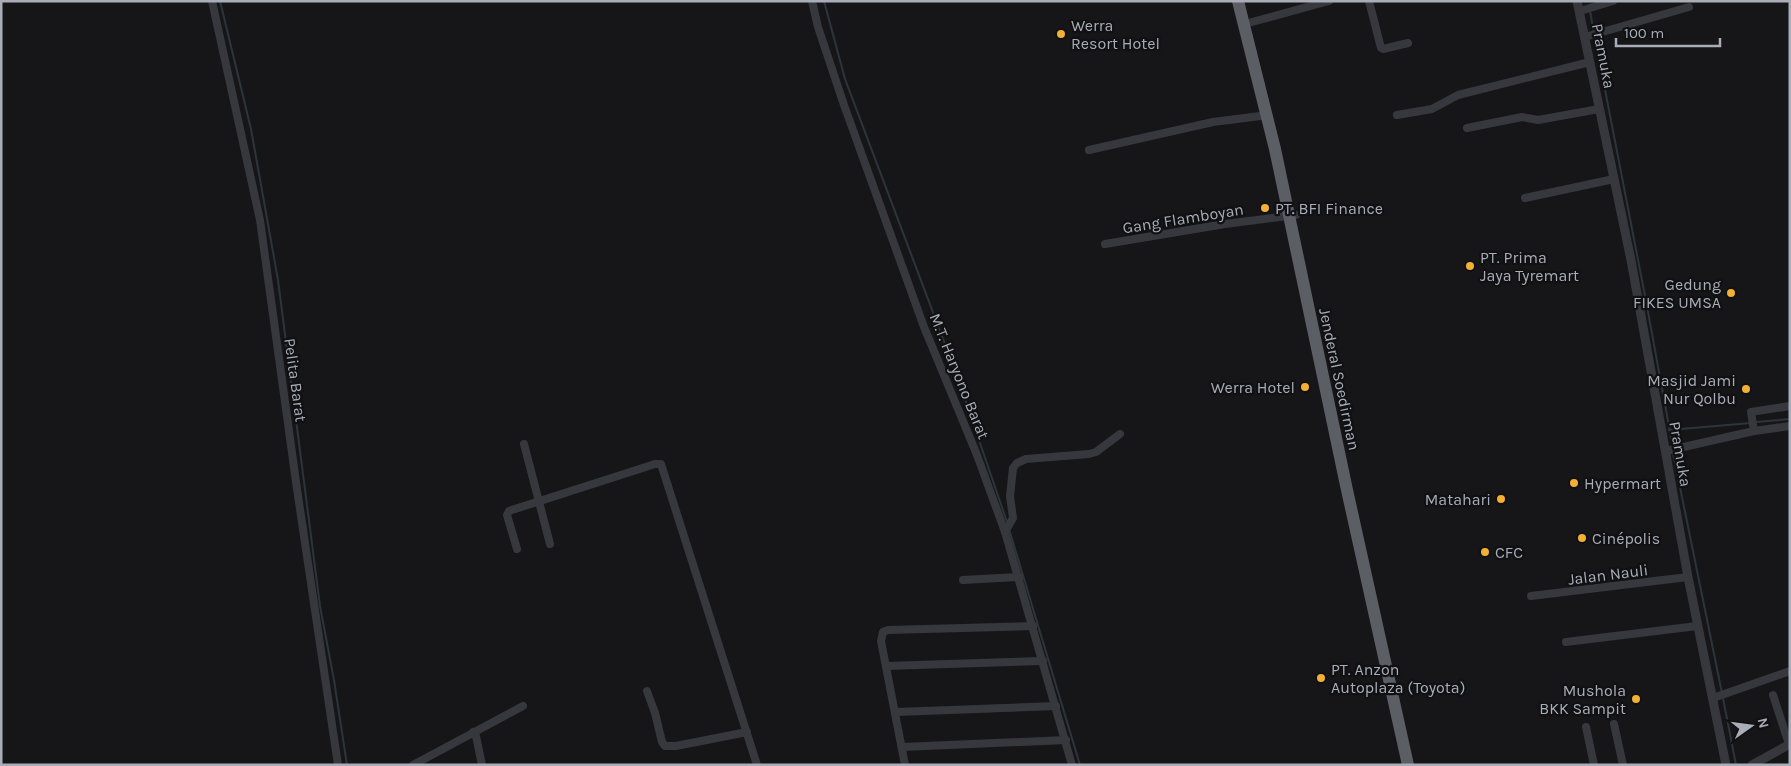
<svg xmlns="http://www.w3.org/2000/svg" width="1791" height="766" font-family="Karla,sans-serif">
<style>
.lines{fill:none;stroke-linecap:round;stroke-linejoin:round}
.stream{stroke:#2c353c;stroke-width:2}
.minor{stroke:#37383d;stroke-width:8}
.tertiary{stroke:#37383d;stroke-width:9}
.trunk{stroke:#5b5e65;stroke-width:12}
.poi-dot{fill:#f2b134;stroke:#111113;stroke-width:2}
.labels{text-anchor:middle;stroke-width:4.5;stroke-linejoin:round;paint-order:stroke}
.poi-label{font-size:16px;fill:#a8adb8;stroke:#111113;text-anchor:start}
.street-label{font-size:16px;fill:#a8adb8;stroke:#111113}
</style>
<rect width="100%" height="100%" fill="#161618"/>
<g class="lines">
<!-- stream -->
<g class="stream">
<path d="M220,1l31,128 27,151 42,326 14,74 13,85"/>
<path d="M824,1l21,78 112,297 50,146"/>
<path d="M1590,11l4,22"/>
<path d="M1595,38l51,263 27,147"/>
<path d="M1756,422l34,-3"/>
<path d="M1669,430l82,-7"/>
<path d="M1673,453l49,240"/>
<path d="M1009,529l71,236"/>
<path d="M1723,698l13,67"/>
</g>
<!-- minor -->
<g class="minor">
<path d="M212,1l48,219 37,269 41,276"/>
<path d="M812,1l6,26 26,78 80,222 53,128 28,77 67,233"/>
<path d="M1369,1l12,47 2,1 25,-6"/>
<path d="M1580,11l33,-10"/>
<path d="M1252,22l77,-21"/>
<path d="M1585,37l104,-30"/>
<path d="M1397,115l35,-6 26,-14 132,-33"/>
<path d="M1467,128l55,-11 16,3 61,-11"/>
<path d="M1089,150l124,-28 55,-7"/>
<path d="M1525,198l89,-19"/>
<path d="M1105,244l120,-20 71,-9"/>
<path d="M1754,431l-3,-19 39,-6"/>
<path d="M524,444l26,100"/>
<path d="M1666,451l88,-20 36,-5"/>
<path d="M1005,532l8,-14 -3,-22 3,-28 4,-5 9,-4 63,-5 7,-2 24,-18"/>
<path d="M517,549l-10,-34 2,-4 146,-47h6l96,301"/>
<path d="M963,580l56,-3"/>
<path d="M1531,596l157,-19"/>
<path d="M1566,642l131,-16"/>
<path d="M886,666l157,-5"/>
<path d="M647,691l8,22 7,29 3,4h11l71,-14"/>
<path d="M1773,695l16,49"/>
<path d="M1713,698l77,-27"/>
<path d="M896,712l160,-6"/>
<path d="M1614,724l9,41"/>
<path d="M1586,727l8,38"/>
<path d="M473,732l3,4 6,29"/>
<path d="M902,747l164,-7"/>
<path d="M413,765l110,-59"/>
<path d="M905,765l-24,-124 2,-9 5,-2 145,-4"/>
</g>
<!-- tertiary -->
<g class="tertiary">
<path d="M1577,1l54,259 57,317 38,188"/>
<path d="M1752,765l38,-21"/>
</g>
<!-- trunk -->
<path class="trunk" d="M1238,1l37,148 72,341 61,275"/>
</g>
<!-- markers -->
<g class="poi-dot">
<circle cx="1061" cy="34" r="5"/>
<circle cx="1265" cy="208" r="5"/>
<circle cx="1470" cy="266" r="5"/>
<circle cx="1731" cy="293" r="5"/>
<circle cx="1305" cy="387" r="5"/>
<circle cx="1746" cy="389" r="5"/>
<circle cx="1574" cy="483" r="5"/>
<circle cx="1501" cy="499" r="5"/>
<circle cx="1582" cy="538" r="5"/>
<circle cx="1485" cy="552" r="5"/>
<circle cx="1321" cy="678" r="5"/>
<circle cx="1636" cy="699" r="5"/>
</g>
<g class="labels">
<!-- poi labels -->
<g class="poi-label">
<text x="1071" y="31">Werra<tspan x="1071" dy="18">Resort Hotel</tspan></text>
<text x="1275" y="214">PT. BFI Finance</text>
<text x="1480" y="263">PT. Prima<tspan x="1480" dy="18">Jaya Tyremart</tspan></text>
<text x="1721" y="290" text-anchor="end">Gedung<tspan x="1721" dy="18">FIKES UMSA</tspan></text>
<text x="1736" y="386" text-anchor="end">Masjid Jami<tspan x="1736" dy="18">Nur Qolbu</tspan></text>
<text x="1295" y="393" text-anchor="end">Werra Hotel</text>
<text x="1584" y="489">Hypermart</text>
<text x="1491" y="505" text-anchor="end">Matahari</text>
<text x="1592" y="544">Cinépolis</text>
<text x="1495" y="558">CFC</text>
<text x="1331" y="675">PT. Anzon<tspan x="1331" dy="18">Autoplaza (Toyota)</tspan></text>
<text x="1626" y="696" text-anchor="end">Mushola<tspan x="1626" dy="18">BKK Sampit</tspan></text>
</g>
<!-- street labels -->
<g class="street-label">
<text transform="translate(1604 56) rotate(79)" y="6">Pramuka</text>
<text transform="translate(1183 218) rotate(-9)" y="6">Gang Flamboyan</text>
<text transform="translate(960 376) rotate(68)" y="6">M.T. Haryono Barat</text>
<text transform="translate(1340 379) rotate(78)" y="6">Jenderal Soedirman</text>
<text transform="translate(296 380) rotate(82)" y="6">Pelita Barat</text>
<text transform="translate(1681 454) rotate(80)" y="6">Pramuka</text>
<text transform="translate(1608 574) rotate(-7)" y="6">Jalan Nauli</text>
</g>
</g>
<!-- border -->
<rect width="1791" height="766" fill="none" stroke="#a8adb8" stroke-width="5"/>
<!-- north arrow -->
<g transform="translate(1751 726) rotate(76)" stroke="#111113" stroke-width="4" paint-order="stroke">
<path d="M0-4L9 19L0 12L-9 19Z" fill="#a8adb8"/>
<text y="-8" font-size="14" font-weight="bold" text-anchor="middle" fill="#a8adb8">N</text>
</g>
<!-- scale -->
<path d="M1616 38v8h104v-8" fill="none" stroke="#a8adb8" stroke-width="2.5"/>
<text x="1624" y="38" font-size="15" fill="#a8adb8" stroke="#111113" stroke-width="4" paint-order="stroke">100 m</text>
</svg>
